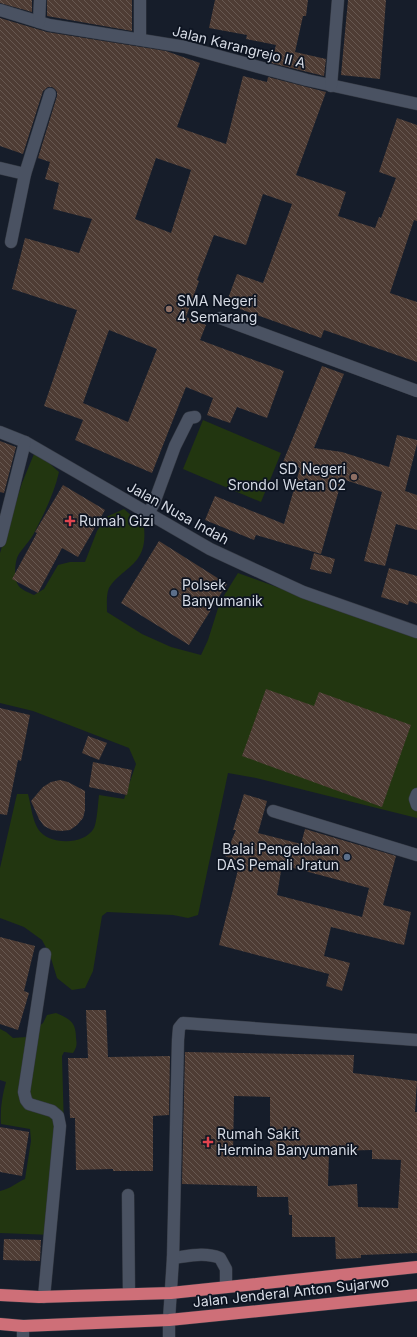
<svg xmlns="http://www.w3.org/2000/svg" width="417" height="1337" font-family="Inter,sans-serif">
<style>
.grass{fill:#223610}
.building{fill:url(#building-back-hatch);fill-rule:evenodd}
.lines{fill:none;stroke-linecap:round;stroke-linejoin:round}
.minor-casing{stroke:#353a44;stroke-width:13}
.highway-casing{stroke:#353a44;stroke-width:13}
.minor{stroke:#4a5262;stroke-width:12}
.highway{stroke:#ce6f78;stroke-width:12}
.education-dot{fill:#8d6e63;stroke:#0d1421;stroke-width:1.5}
.health-dot{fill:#e0444e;stroke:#0d1421;stroke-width:1.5}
.service-dot{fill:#5c6f8a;stroke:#0d1421;stroke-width:1.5}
.labels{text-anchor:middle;stroke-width:3.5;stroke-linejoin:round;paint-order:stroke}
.street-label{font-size:14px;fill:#d5dae4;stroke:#0d1421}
.poi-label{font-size:14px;fill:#d5dae4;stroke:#0d1421;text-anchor:start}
</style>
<defs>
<pattern id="building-back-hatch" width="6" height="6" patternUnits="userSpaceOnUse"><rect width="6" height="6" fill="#4e3c34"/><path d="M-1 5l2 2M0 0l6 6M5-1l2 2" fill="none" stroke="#675851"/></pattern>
</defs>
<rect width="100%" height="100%" fill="#161d2a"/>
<!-- grass -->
<g class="grass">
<path d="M203,420l78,33 -20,49 -78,-33z"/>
<path d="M34,454l15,9 10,9c-5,22 -16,44 -26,63 -4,7 -14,17 -16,23 -2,6 -3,19 0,25 3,7 11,9 17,12l10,-6 14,-24 12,-3h15l12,-31 9,-14 18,-8 20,18c2,22 -3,32 -20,45 -6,5 -11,9 -15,16 -3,7 -2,17 -2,24l35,22 29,13 30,8 7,-15 12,-38 18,-29 179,65v180l-161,-40 -28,-5 -30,142 -10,3 -15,-3 -66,-3 -5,4 -9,55 -8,17 -13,2 -15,-12 -7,-23 -8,-15 -18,-13 -24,-9v-50l17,-74h11c3,11 4,25 10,35 10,16 46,17 56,-1 3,-6 4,-25 5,-33l25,4 12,-35 -7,-16 -96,-37 -33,-8v-150l22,-70z"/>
<path d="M56,1013c14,6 20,9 20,25 1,6 1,9 -3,15l-9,-1 -2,4 2,73 -7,94 -3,12 -54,-2v-42c10,-2 16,-8 25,-12l6,-38 -1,-12 -29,-5c-1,-14 1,-28 5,-42l-6,-2v-51l6,3 7,6 13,-1 17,-14 4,-8z"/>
</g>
<!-- building -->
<g class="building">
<path d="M0,0h32v12l-32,-9z"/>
<path d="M47,0h85v31l-85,-15z"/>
<path d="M215,0h93l-2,16h-3l-8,36 31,7 -2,17 -53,-13 5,-18 -30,-6 1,-4 -38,-7z"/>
<path d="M348,0h38l-6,79 -39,-4z"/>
<path d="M0,18l47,14 119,19 34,12 -23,64 49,17 17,-68 24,6 1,-5 58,15 -30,83 50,17 -8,24 37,12 4,-11 2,1 15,-40 -17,-6 18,-54 20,7v96l-3,-1 -24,73 27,9v60l-93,-32 -3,8 -95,-34 11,-30 26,9 29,-79 -29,-10 -17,51 -32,-10 -17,45 2,1 -13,36 20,8 -6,15 84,31 -17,47 -30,-11 -7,16 -23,-8 6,-17 -27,-11 -34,86 -77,-33 8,-20 -39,-14 33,-96 -65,-21 13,-51 54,15 13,-34 -39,-10 6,-26 -14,-4 5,-17 -12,-4 19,-62v-4l-2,-3 -3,-2h-4l-5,4 -20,63 -23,-8zM156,158l35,12 -20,63 -36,-14zM109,330l48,19 -29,73 -45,-19z"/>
<path d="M322,366l22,8 -30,74 28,4 47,15 8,-32 20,5v4l-12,47 12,4v35l-21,-6 -11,42 -21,-5 18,-69 -40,-13 -21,75 -65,-19 -2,5 -49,-20 10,-24 69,28 16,-56 -17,-6z"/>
<path d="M0,441l16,6 -12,46 -4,-1z"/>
<path d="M63,485l42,25 -27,47 -16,-9 -24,45 -26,-14 25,-46 -2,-1z"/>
<path d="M159,541l68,43 -38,61 -68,-42z"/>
<path d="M314,553l21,6 -4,15 -21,-5z"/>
<path d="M389,568l28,8v28l-8,-3 -1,4 -27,-8z"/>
<path d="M266,689l48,17 5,-14 92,33 -29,82 -140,-51z"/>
<path d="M0,708l30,7 -9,46 -3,-1 -11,55 -7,-1z"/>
<path d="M88,736l19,7 -8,17 -17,-7z"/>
<path d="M93,762l39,8 -5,25 -38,-8z"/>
<path d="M60,780l8,2 17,9v19l-2,8 -6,7 -7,5 -9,1 -9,-1 -8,-4 -5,-7 -8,-18 12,-14 8,-5z"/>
<path d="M244,794l23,7 -9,32 43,11 4,-15 91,27 -13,49 28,7 -7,33 -73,-18 -7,29 26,7 -8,28 -16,-5 3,-12 -110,-29 21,-83 -15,-6 11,-26h-3zM282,865l87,23 -7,29 -85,-22z"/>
<path d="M0,937l35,9 -11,45 5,2 -11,37 -18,-6z"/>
<path d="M86,1010h20l2,47 62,-1 -1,59 -16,1v55h-40v-2l-37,1 -1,-52h-5l-2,-60h20z"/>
<path d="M185,1052l169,3 -1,18 64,8 -2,31h2v141l-56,2v3l-25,1 -1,-22h-43v-22h-3l-1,-18h-31v-11l-75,-2zM234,1096l36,1v58h-37zM372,1150v9l29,1 -3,48 -40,-1 -1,-23 -29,2 1,-35z"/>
<path d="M0,1127l29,5 -7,44 -22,-4z"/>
<path d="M4,1239l37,1 -1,21 -37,-1z"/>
</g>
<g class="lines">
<defs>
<g id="minor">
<path d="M0,10l49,15 136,22 122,33 110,24"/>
<path d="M39,22l1,-22"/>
<path d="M140,39v-39"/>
<path d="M331,86l7,-86"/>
<path d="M0,168l25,6"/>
<path d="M11,242l14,-68 25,-80"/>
<path d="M220,318l197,73"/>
<path d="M0,432l25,10 185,107 93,43 114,40"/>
<path d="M148,514l6,-11 21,-57 14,-28 6,-1"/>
<path d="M0,541l25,-99"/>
<path d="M417,794l-2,5 2,6"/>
<path d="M273,811l144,44"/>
<path d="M128,1195l1,99"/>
<path d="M173,1258c16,-2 32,-6 47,0l6,11v18"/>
<path d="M44,1297l16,-171 -2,-10 -6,-5 -23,-7 -3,-4 -2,-8 21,-138"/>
<path d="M23,1326v11"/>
<path d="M169,1337v-17l4,-62 5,-218 1,-12 4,-5 234,17"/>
</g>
<g id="highway">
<path d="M0,1295l39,2 132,-4 246,-26"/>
<path d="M0,1324l23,2 146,-6 248,-25"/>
</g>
</defs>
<!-- minor casing -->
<use href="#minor" class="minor-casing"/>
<!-- highway casing -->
<use href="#highway" class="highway-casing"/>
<!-- minor -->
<use href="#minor" class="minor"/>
<!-- highway -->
<use href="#highway" class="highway"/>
</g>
<!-- markers -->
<g class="education-dot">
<circle cx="169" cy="309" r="4"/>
<circle cx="354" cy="477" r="4"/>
</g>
<g class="health-dot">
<path d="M68 515h4v4h4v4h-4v4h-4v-4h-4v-4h4z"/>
<path d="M206 1136h4v4h4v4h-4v4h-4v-4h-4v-4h4z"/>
</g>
<g class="service-dot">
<circle cx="174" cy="593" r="4"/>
<circle cx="347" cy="857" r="4"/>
</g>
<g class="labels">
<!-- street labels -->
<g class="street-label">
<text transform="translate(239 47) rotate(14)" y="5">Jalan Karangrejo II A</text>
<text transform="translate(178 513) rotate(29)" y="5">Jalan Nusa Indah</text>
<text transform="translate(291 1292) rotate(-6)" y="5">Jalan Jenderal Anton Sujarwo</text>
</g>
<!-- poi labels -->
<g class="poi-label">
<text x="177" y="306">SMA Negeri<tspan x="177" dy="16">4 Semarang</tspan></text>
<text x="346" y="474" text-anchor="end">SD Negeri<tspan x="346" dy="16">Srondol Wetan 02</tspan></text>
<text x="79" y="526">Rumah Gizi</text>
<text x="182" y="590">Polsek<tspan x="182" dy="16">Banyumanik</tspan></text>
<text x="339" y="854" text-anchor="end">Balai Pengelolaan<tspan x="339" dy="16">DAS Pemali Jratun</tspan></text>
<text x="217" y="1139">Rumah Sakit<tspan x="217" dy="16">Hermina Banyumanik</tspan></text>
</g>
</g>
</svg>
